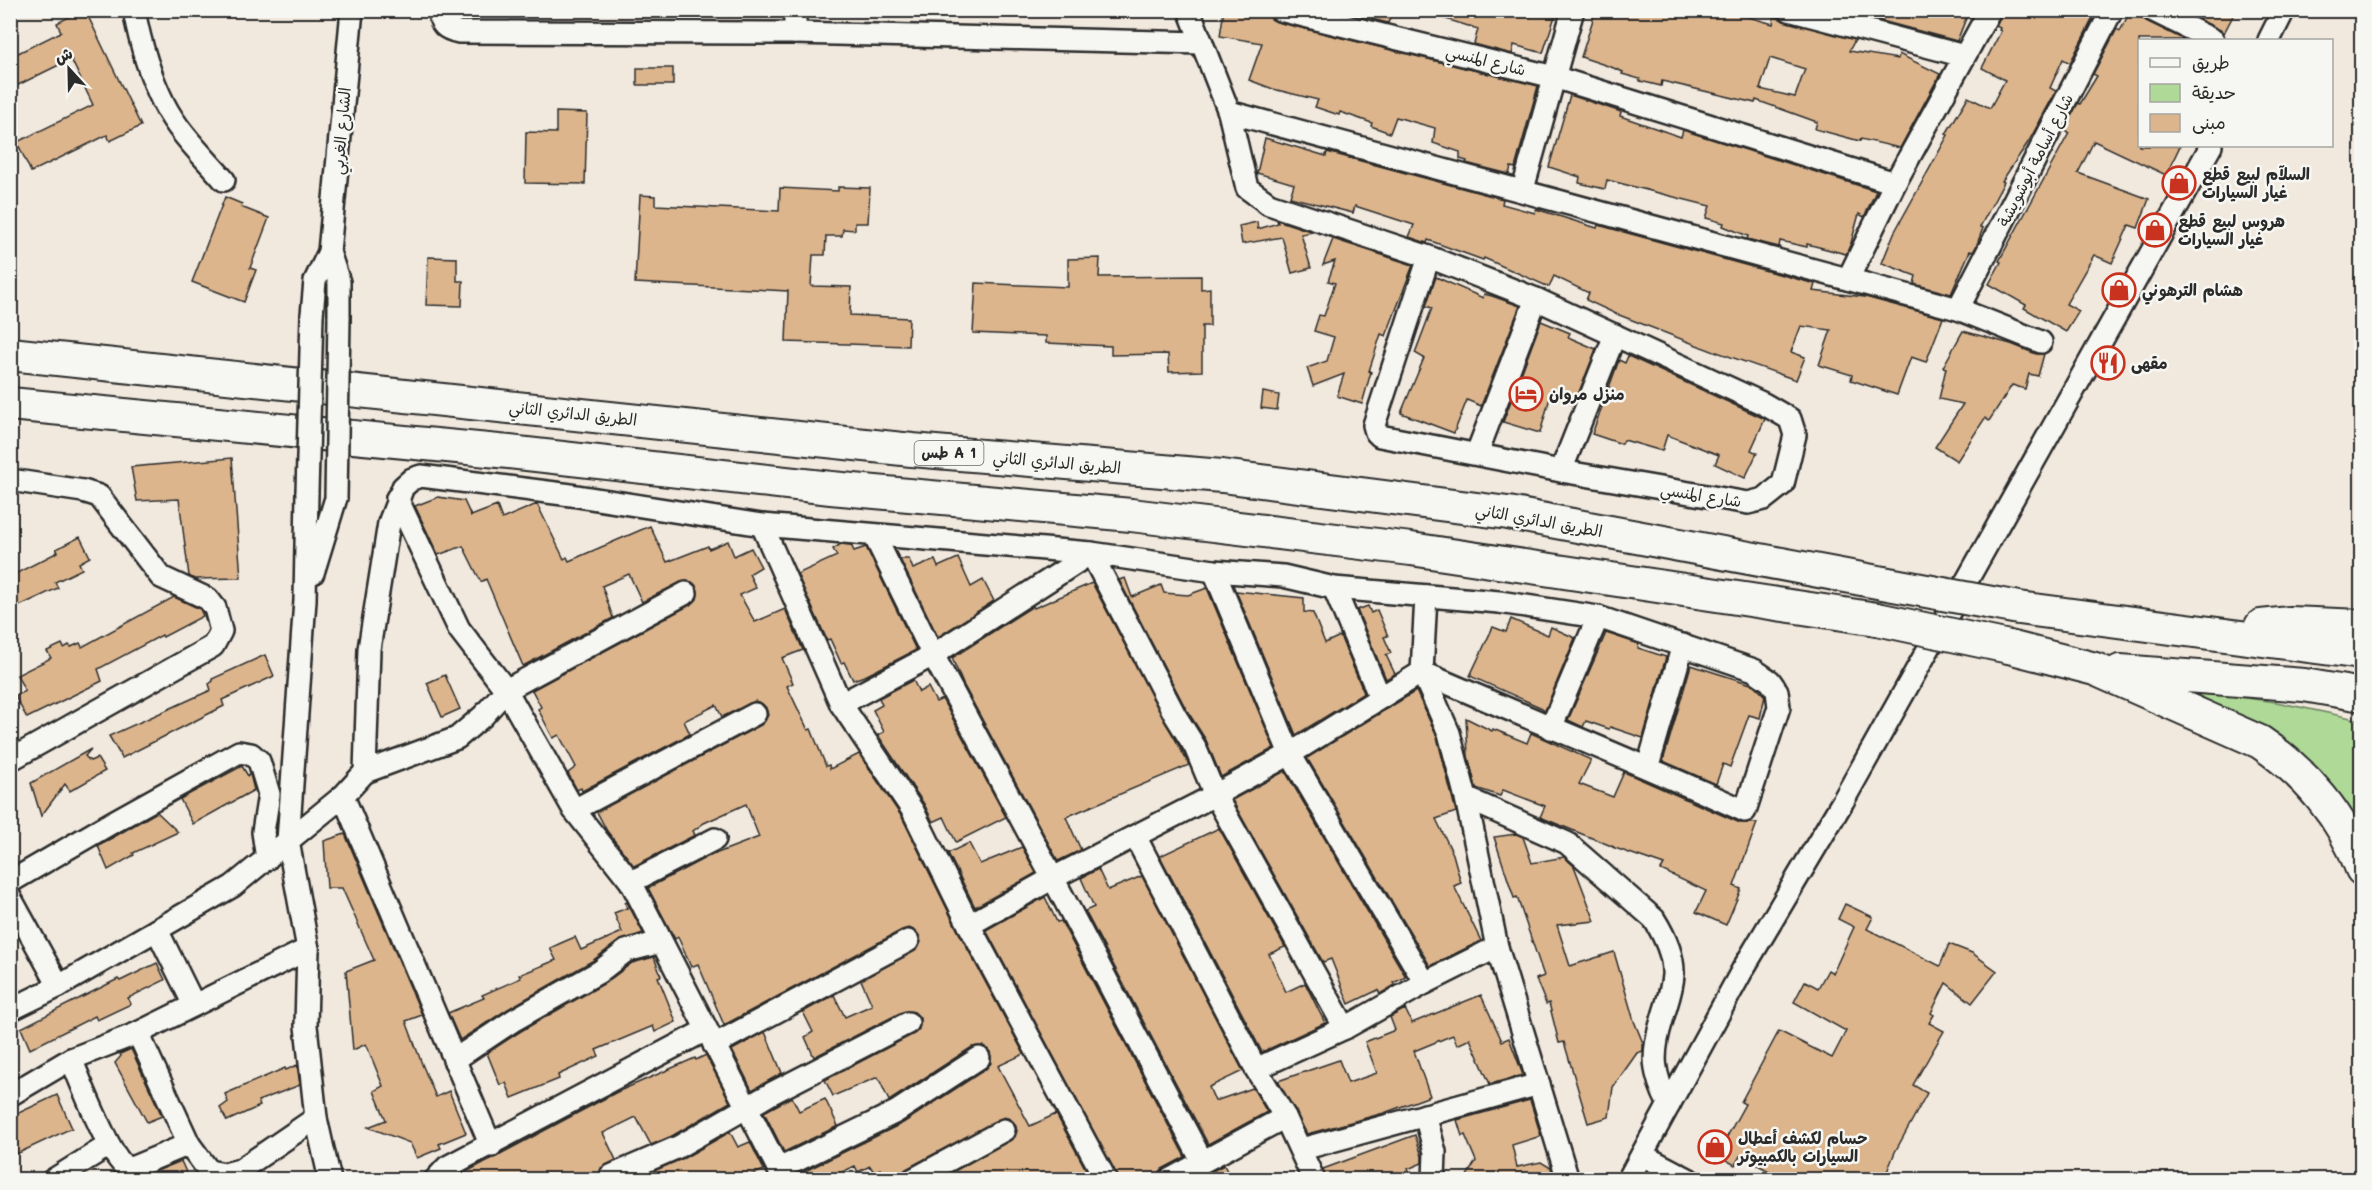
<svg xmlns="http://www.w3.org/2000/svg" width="2372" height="1190" font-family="Mali,'Playpen Sans Arabic',sans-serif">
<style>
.green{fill:#aed997;stroke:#6c8261;stroke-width:1.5}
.building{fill:#dcb58d;stroke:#2b2b2b;stroke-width:1.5;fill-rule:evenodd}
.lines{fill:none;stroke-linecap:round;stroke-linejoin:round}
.minor-casing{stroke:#2b2b2b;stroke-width:26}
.highway-casing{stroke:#2b2b2b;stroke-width:36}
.minor{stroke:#f6f6f2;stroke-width:21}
.highway{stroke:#f6f6f2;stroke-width:32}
.minor-bridge-casing{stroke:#2b2b2b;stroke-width:26;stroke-linecap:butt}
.highway-bridge-casing{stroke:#2b2b2b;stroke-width:36;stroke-linecap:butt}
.minor-bridge{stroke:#f6f6f2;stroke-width:21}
.highway-bridge{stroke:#f6f6f2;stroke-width:32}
.labels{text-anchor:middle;stroke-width:5;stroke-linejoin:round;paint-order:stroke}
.shield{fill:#f6f6f2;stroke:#686867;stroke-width:1.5}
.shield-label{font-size:15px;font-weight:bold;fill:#2b2b2b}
.street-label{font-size:16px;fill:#2b2b2b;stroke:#f6f6f2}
.poi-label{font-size:16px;font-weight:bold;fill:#2b2b2b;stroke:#f6f6f2;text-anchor:start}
</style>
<rect width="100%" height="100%" fill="#f1e9de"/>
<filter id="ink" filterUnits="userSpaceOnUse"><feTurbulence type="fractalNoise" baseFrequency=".0167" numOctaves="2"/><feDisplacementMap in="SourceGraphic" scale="12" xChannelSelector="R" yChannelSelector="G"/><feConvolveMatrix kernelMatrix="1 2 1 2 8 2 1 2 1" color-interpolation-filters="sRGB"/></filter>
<g filter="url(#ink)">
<!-- green -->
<path class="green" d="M2165,687l111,15 85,18v117z"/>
<!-- building -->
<g class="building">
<path d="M83,10h2l56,116 -31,15 -3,-6 -76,37 -14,-30 76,-37 -22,-46 -61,30v-32l51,-25 -4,-9z"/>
<path d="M1224,10h44l3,9 6,3 261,64 -23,82 -4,-1 -2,7 -43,-11 1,-2 -7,-2v-7l-27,-9 2,-15 -39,-11 -6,16 -19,-7 1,-3 -32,-11 -1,3 -24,-8 3,-7 -45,-11 -24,-9 13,-37 -42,-7z"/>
<path d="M1375,10h18l-5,13 -16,-4z"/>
<path d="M1431,10h78l21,7 3,-7h14l9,3 -13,40 -29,-8 -2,9 -38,-10 4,-15 -48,-15z"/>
<path d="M1596,10h128l49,14 1,-7 81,23 -6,11 49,8 1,-5 41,20 -40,74 -39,-9 -1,2 -45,-12 2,-7 -61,-22 -1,3 -93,-22 -1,5 -21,-5v-2l-18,-5 1,-2 -12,-5 -30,-10zM1770,58l35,11 -10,28 -35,-8z"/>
<path d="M1848,10h127l-4,7 -4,-1 -10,25 -109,-29z"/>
<path d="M2003,10h94l-27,53 -7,-4 -13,29 6,3 -27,50 -27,40 2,1 -24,45 3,1 -7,19 -3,5 -3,-1 -19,43 -37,-10 2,-8 -34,-13 12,-30 54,-98 -2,-1 22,-37 22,11 15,-28 -23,-12 19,-37 -2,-1 1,-2 -4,-2z"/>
<path d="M2131,10h8l7,11 39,19h-46v106h41l-14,29 -72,-34 -16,32 71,26 -11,29 -9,-3 -17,38 -18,-8 -28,49 13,7 -13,21 -42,-24 2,-3 -37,-21 12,-22 -2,-1 70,-128 -5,-3 14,-27 2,1 17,-28 -4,-2 24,-45 3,2z"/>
<path d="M2182,10h54l-12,23z"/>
<rect x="637" y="68" width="36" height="17"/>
<path d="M1570,95l51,17 -1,4 61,21 2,-7 193,61 -12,26 -5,-3 -8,29 -5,11 -39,-10v3l-27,-6 -1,6 -32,-8 1,-3 -25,-10 1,-3 -18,-5 4,-12 -103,-26 -2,9 -26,-6 1,-6 -31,-10z"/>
<path d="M556,112l31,1 -2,71 -60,-1 1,-51 30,1z"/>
<path d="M1265,138l61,18 1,-4 176,47 -1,5 33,9 1,-4 61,19 1,-3 217,59 -2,7 52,6 78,21 -17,44 -15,-5 -14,38 -46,-15 1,-5 -33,-10 12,-35 -30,-4 -10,26 14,5 -9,23 -79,-28v1l-103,-40 -28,-13 3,-7 -35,-17 -5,11 -65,-29 -1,2 -55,-20 -1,3 -18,-6 5,-12 -59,-19 -2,7 -63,-16 4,-13 -37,-11z"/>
<path d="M838,187l32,1 -2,35h-13v7l-12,-1 -1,7h-16l-1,19h-12l-2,31 40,1 -1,28 59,3 -1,28 -122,-4 2,-51 -153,-8 5,-88 15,1v9l124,6 1,-23 58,3z"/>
<path d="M225,197l17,7 -1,3 28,11 -19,50 6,2 -12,32 -52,-20z"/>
<path d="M1277,220l36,12 -12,2 10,34 -19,5 -10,-36 -40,7 -3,-18 18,-4 1,7 20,-6z"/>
<path d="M1333,239l80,26 -27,71 -5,-2 -12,37 2,1 -9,32 -25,-8 7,-22 -31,12 -6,-18 20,-7 7,-24 -20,-6 5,-16 5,1 11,-33 -7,-2 7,-20 -12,4z"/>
<path d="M428,257l29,1v23h6l-1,25 -36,-1z"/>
<path d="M1100,258l-1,19 102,-1v13l9,-1v38h-8v45l-33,1 -1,-18 -57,1v-9l-65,-3v-7l-73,-3 3,-50 92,4v-28z"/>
<path d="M1436,277l47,21 1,-4 8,2 28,10 -39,100 -14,-6 -13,33 -53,-20 23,-55 -9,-5 17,-45 -6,-2z"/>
<path d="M1541,321l29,12 -2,4 28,12 -22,56 -23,-11 -11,39 -37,-11z"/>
<path d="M1963,331l48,13 25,10h8l-6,22 -9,-2 -4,15 -13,-4 -23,36 -4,-3 -28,43 -22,-14 28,-43 -24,-5 7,-31 -3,-1z"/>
<path d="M1628,356l137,63 -14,31 6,3 -12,25 -30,-14 4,-9 -52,-20 -5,16 -38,-11 -2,4 -30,-10 27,-74 6,3z"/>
<path d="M1263,392l16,3 -2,15 -16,-2z"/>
<path d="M232,458l9,120 -47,1 -5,-3 -10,-77 -42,2 -6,-34z"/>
<path d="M438,497l26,4 7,15 26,-10 5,13 35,-15 27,55 3,-2 2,4 81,-35 17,36 41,-16 1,3 19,-8 6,15 17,-8 10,19 -12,7 7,14 -16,7 15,27 30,-13 18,41 -21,8 11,25 -6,3 21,44 3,-1 15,37 3,-1 1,4 29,-15 43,63 56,114 66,123 -26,12 32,60 26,-12 35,65h-151l75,-42 2,-6 -2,-7 -5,-5 -6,-2 -98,52 -7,10h-13l-6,-10 -6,3 -4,-6 -12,6 -3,-6 -28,13h-25l-3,-5 104,-51 83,-54 5,-6 -1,-11 -6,-6 -12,1 -83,54 -11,-24 -45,19 -8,-16 89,-46 5,-5 1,-11 -6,-6h-12l-88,45 -9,-20 8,-5 -10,-20 31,-17 11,22 27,-12 -11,-25 57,-32 3,-6 -2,-6 -4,-5 -6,-3 -7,2 -178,95 -26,-61 -7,3 -13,-30 -3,2 -27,-51 59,-31 52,-20 -13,-33 -42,19 -11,8 2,4 -61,31 -27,-35 -10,-19 164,-87 7,-10 -2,-7 -5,-5 -6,-2 -33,16 -6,-12 -32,16 6,13 -108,57 -1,-3 -4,2 -9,-17 8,-6 -17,-32 -6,3 -15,-29 3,-2 -9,-17 160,-86 5,-5v-11l-5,-6h-11l-39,20 -13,-28 -27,12 11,32 -90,48 -37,-87 -5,3 -18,-36 -25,9 -23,-49z"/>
<path d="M80,537l10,20 -11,6 3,6 -27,13 3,6 -43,20 -5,-9v-8l7,-4 -6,-11 47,-24 -2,-3z"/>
<path d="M841,544l10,1 3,6 12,-4 50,103 -49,25 -14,5 -9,-18 -3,1 -11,-24 -3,1 -30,-66 40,-18 -4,-7z"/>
<path d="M958,558l13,29 12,-7 11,21 -56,36 -38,-78h9l4,10 22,-9 3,7z"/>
<path d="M1125,578l7,19 29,-12 3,8 24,2 19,-7 67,160 -53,29 -15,-37 -20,-31 -67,-129z"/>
<path d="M1092,583l97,182 -123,52 15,33 -23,11 -95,-177 -11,-26 81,-52 1,2z"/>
<path d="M1236,591l68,7v14l9,1 12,30 15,-7 24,57 -68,42z"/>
<path d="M174,597l26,12 3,7 -40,21 -1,-2 -64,34 4,12 -75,37 -12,-22 10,-5 -8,-16 34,-17 -4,-7 15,-7 2,4 5,-3 2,2 9,-4 2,4z"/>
<path d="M1368,606l3,7 6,-3 11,26 -4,1 7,16 -5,2 9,19 -9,5 -29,-69z"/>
<path d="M1511,619l37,16 3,-8 24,11 -30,73 -3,-3 -72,-32 23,-49 13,5z"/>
<path d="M1606,633l33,11 -1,4 28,9 -23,81 -33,-11 -1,2 -23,-8 -3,6 -15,-7z"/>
<path d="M265,655l9,21 -52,24 2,6 -102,52 -13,-22 102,-46 -2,-6 4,-3 -1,-2z"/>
<path d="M1691,665l63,20 11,11 -5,22 -11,-3 -19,52 -7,-3 -7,20 -53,-23z"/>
<path d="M445,675l15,34 -18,8 -15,-34z"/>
<path d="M913,680l6,12 9,-5 8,15 6,-3 64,118 -50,25 -12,-25 -11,5 -9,-18 -46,-69 6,-3 -11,-22 9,-5 -3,-7z"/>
<path d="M1416,691l21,46 19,75 -20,7 17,35 8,29 -7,3 27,55 -51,25 -123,-208z"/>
<path d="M1466,718l26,13 1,-2 34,14 4,-10 60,27 -12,24 34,13 11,-25 116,51h17l-23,63 7,3 -15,36 -30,-13 10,-21 -45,-21 3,-5 -52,-18h2l-74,-30 5,-11 -42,-16 -3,6 -24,-8 -8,-32z"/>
<path d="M91,749l-6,7 5,5 7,-3 8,13 -35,20 -5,-7 -24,32 -10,-33z"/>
<path d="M242,766l6,10 2,-2 4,16 -61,34 -13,-25z"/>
<path d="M1285,771l121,206 -13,6 2,2 -15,9 -2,-4 -29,14 -18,-45 -8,3 -91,-162z"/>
<path d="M157,812l21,20 -45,21 1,2 -26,15 -10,-24z"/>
<path d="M1219,828l66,119 -16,7 17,38 19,-9 20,40 -63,29 -102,-196z"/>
<path d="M345,834l77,181 -16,6 16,43 14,33 13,-6 17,42 -27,11 2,4 -24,10 -7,-15 -42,-16 18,-7 -12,-29 9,-5 -17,-42 -13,6 -7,-79 28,-11 -32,-72h-15l-3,-47z"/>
<path d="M1516,834l7,3 9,26 32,-6 10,9 21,55 -38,4 13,41 44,-14 20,69 9,22v8l-6,2 -24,34 -4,30 -21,6 -24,-81 -5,1 -10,-40 -3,1 -10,-25 8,-3 -27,-79 -3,1 -20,-61z"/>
<path d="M969,843l11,21 42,-17 14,26 -61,34 -27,-54z"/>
<path d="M1098,869l10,21 34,-14 101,195 -34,16 6,14 38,-13 14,24 -59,32 -123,-233 9,-4 -13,-29z"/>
<path d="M1045,897l12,25 4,-1 124,236 -23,12 -6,10h-37l-133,-249z"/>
<path d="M627,902l16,31 -24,8 -27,20 -84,48 -48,31 -12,-27 36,-15 -2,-3 39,-17 -2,-3 37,-15 -6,-12 11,-5 14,-6 6,13 41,-18 -8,-19 13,-5 -2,-5z"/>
<path d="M1845,904l28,13 -6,12 73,37 9,-22 23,9 25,18 -25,32 -26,-20 -15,30 3,2 -5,8 15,8 -31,54 14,8 -32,59 -11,27h-99l-45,-23 -5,9 -18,-10 28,-51 -4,-2 38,-71 53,27 14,-27 -52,-29 11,-21 13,7 10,-18 5,3 21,-46 -16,-8z"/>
<path d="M654,957l7,19 -3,1 18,45 -21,10 -2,-6 -57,24 3,6 -41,19 1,4 -47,19 -6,-15 -6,2 -13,-32 34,-22 84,-48 27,-20z"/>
<path d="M157,963l8,17 -37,18 3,6 -34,16 -2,-4 -65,33 -9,-21 97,-49 2,2z"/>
<path d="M1481,995l21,46 7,-3 14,37 -33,9 -20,-45 -13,6 -4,-10 -39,16 16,45 -46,17 -77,21 -29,-53 61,-21 9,23 29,-10 -12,-31 30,-12 -5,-13 15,-8 7,14z"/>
<path d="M765,1032l17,41 -30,17 -20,-40z"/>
<path d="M131,1049l31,67 -15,6 -32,-59 6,-7 -1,-2z"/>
<path d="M706,1055l24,47 -58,34 -21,9 -15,-28 -33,16 13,27 -15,8 -2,11h-146l164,-87 78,-34 1,2z"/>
<path d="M297,1065l3,20 -42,16 2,5 -33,15 -7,-13 8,-6 -3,-8 60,-26 1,2z"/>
<path d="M57,1095l15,33 -62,29v-40z"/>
<path d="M792,1097l7,14 26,-12 13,27 -54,26 -20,-40z"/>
<path d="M1530,1100l11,36 -29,9 5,22 24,-5 10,6 4,11h-90l11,-18 -11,-26 -3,1 -5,-16z"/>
<path d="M730,1132l8,15 12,-5 14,28 -22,9h-107l49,-21z"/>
<path d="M1415,1135l7,21v7l-14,6 4,10h-86l-3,-10z"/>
<path d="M181,1161l8,18h-51l16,-7z"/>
<path d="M1224,1165l7,14h-34z"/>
</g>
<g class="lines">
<defs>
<g id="minor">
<path d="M134,10c6,33 15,64 30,94 14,28 39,52 60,76"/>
<path d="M439,10c1,15 6,19 20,22l336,1 407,10"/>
<path d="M1189,10l40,102 18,76 22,16 160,53 107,42 228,105 26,15 5,16 -12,49 -19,15 -16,4 -187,-32 -181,-35 -4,-4 -2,-7 55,-168"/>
<path d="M1280,10l274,67 341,106"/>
<path d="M1789,10l175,46"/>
<path d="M2152,10l61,30"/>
<path d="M795,33v-23"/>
<path d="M2269,40l15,-30"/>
<path d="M1229,112l729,197 83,33"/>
<path d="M1523,189l50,-179"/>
<path d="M329,252l10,30v36"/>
<path d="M1848,279l47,-96 95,-173"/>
<path d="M1958,309l154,-299"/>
<path d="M312,315l3,-34 14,-29 23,-242"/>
<path d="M1477,453l59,-154"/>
<path d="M1561,471l54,-136"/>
<path d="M10,480l73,11 16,5 62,81 47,22 7,9 6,23 -8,15 -203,114"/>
<path d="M307,492l-2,108 -17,241 20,108 -2,77 10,92 14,62"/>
<path d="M762,525l79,179 72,107 56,114 137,255"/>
<path d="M874,535l59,120 120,223 149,283"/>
<path d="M1214,571l76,183 135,229"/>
<path d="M313,573l23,-75"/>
<path d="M1334,588l44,105 7,1"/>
<path d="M686,593l-180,97 68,120 57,72 153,298"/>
<path d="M1426,596l-4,76 27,61 17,65 31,149 71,233"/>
<path d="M841,704l92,-49 158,-102 84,162 20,32 20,48 130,233"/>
<path d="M1551,728l47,-111"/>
<path d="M1648,766l35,-121"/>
<path d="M365,772l92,-34 26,-22 23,-26 -47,-61 -62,-131"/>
<path d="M343,796l148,350"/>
<path d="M1466,798l101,45 87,76c10,16 20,37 19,56 -1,16 -7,30 -11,45 -11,35 -9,54 7,85"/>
<path d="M574,810l181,-96"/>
<path d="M1135,836l121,233 29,48 29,63"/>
<path d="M10,882l103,-60 126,-70 12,2 8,7 10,33 -6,38 4,27"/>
<path d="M631,882l84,-43"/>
<path d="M10,897l49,89"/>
<path d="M157,930l37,75"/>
<path d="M10,1010l49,-24 174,-100 110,-90 22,-24 4,-123 20,-126 14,-36 9,-8 9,-3 150,19 191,30 329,28 123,18 69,5 51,12 165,14 99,15 156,53 16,11 7,10 2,16 -34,104c-107,-49 -216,-92 -323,-139l-132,82 -75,41 -162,83 -84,47"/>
<path d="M138,1033l51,111"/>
<path d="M714,1045l194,-104"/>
<path d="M71,1059c10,22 39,102 58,110l60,-25 20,27 16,3 15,-4 76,-52"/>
<path d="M454,1060l60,-40 85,-48 27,-21 35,-9"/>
<path d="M1256,1069l89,-41 80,-45 72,-36"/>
<path d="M10,1095l61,-36 67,-26 170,-84"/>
<path d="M1425,1115l10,37 -1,28"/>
<path d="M1302,1149l237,-65"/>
<path d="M1642,1155l48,25"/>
<path d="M779,1169l117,-57 83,-54"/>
<path d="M611,1176l67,-29 94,-54 136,-70"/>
<path d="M53,1180l56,-35"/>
<path d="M435,1180l12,-13 259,-137"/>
<path d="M912,1180l92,-50"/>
<path d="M1169,1180l116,-63"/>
<path d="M1628,1180l115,-211 100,-168 368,-655"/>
</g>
<g id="highway">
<path d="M10,354l902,96 310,26 286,37 375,70"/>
<path d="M10,404l499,48 322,36 300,27 280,34 466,70"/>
<path d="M2019,608l343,45"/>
<path d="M2261,626l29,-3 72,3"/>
<path d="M2009,647l86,22 165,73c46,31 83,75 102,127"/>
<path d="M2120,671l184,14 58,10"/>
</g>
</defs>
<!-- minor casing -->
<use href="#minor" class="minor-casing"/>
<!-- highway casing -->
<use href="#highway" class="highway-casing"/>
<!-- minor -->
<use href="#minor" class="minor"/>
<!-- highway -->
<use href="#highway" class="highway"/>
<defs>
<g id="minor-bridge">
<path d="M307,492l5,-177"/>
<path d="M336,498l3,-180"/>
</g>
<g id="highway-bridge">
<path d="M1883,583l136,25"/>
<path d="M1877,619l132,28"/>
</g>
</defs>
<!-- minor-bridge casing -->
<use href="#minor-bridge" class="minor-bridge-casing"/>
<!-- highway-bridge casing -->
<use href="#highway-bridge" class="highway-bridge-casing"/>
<!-- minor-bridge -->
<use href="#minor-bridge" class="minor-bridge"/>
<!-- highway-bridge -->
<use href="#highway-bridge" class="highway-bridge"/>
</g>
</g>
<!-- icons -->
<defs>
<symbol id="shop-ring" viewBox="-11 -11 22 22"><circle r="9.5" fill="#f6f6f2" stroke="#c8321e" stroke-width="1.5"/><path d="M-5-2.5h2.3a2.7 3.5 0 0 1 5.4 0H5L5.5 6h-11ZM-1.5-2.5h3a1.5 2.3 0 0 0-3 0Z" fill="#c8321e"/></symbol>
<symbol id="restaurant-ring" viewBox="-11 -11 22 22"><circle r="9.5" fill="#f6f6f2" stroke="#c8321e" stroke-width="1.5"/><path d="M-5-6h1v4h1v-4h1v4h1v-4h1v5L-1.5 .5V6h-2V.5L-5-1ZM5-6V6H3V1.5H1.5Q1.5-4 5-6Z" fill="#c8321e"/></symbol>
<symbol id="hotel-ring" viewBox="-11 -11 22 22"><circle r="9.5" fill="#f6f6f2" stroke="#c8321e" stroke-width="1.5"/><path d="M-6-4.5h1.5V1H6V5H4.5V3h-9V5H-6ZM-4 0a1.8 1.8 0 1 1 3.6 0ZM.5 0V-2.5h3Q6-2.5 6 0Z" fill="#c8321e"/></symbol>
</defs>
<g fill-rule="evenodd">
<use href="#shop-ring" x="2160" y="164" width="38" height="38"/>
<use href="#shop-ring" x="2136" y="211" width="38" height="38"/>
<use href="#shop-ring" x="2100" y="271" width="38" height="38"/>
<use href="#restaurant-ring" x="2089" y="344" width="38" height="38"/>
<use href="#hotel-ring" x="1507" y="375" width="38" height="38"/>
<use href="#shop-ring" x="1696" y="1128" width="38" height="38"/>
</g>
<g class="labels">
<!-- shield labels -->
<rect class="shield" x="914.5" y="441" width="69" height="24" rx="4.5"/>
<g class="shield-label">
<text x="949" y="458">طس A 1</text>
</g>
<!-- street labels -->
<g class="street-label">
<text transform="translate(1486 60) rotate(14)" y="6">شارع المنسي</text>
<text transform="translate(341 131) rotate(-85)" y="6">الشارع الغربي</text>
<text transform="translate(2035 160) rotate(-63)" y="6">شارع أسامة أبوشويشة</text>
<text transform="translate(573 413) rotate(6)" y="6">الطريق الدائري الثاني</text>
<text transform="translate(1057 462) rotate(5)" y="6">الطريق الدائري الثاني</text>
<text transform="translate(1701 495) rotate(9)" y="6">شارع المنسي</text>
<text transform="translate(1539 520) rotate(10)" y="6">الطريق الدائري الثاني</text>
</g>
<!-- poi labels -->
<g class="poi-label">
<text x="2202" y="180">السلآم لبيع قطع<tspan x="2202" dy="18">غيار السيارات</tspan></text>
<text x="2178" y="227">هروس لبيع قطع<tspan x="2178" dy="18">غيار السيارات</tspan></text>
<text x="2142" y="296">هشام الترهوني</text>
<text x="2131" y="369">مقهى</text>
<text x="1549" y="400">منزل مروان</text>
<text x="1738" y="1144">حسام لكشف أعطال<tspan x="1738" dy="18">السيارات بالكمبيوتر</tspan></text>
</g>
</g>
<!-- margin -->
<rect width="2372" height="1190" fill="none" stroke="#f6f6f2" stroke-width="36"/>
<rect x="18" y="18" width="2336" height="1154" fill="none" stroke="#2b2b2b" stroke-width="2" filter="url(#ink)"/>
<!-- legend -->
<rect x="2138" y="39" width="195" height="108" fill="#f6f6f2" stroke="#a5a5a2" stroke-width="1.5"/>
<rect x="2150" y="58" width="30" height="9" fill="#f6f6f2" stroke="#a5a5a2" stroke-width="1.5"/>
<text x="2192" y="69" font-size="18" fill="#2b2b2b">طريق</text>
<rect x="2150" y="84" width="30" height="18" fill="#aed997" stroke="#a5a5a2" stroke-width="1.5"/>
<text x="2192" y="99" font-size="18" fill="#2b2b2b">حديقة</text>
<rect x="2150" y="114" width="30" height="18" fill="#dcb58d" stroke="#a5a5a2" stroke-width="1.5"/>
<text x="2192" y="129" font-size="18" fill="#2b2b2b">مبنى</text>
<!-- north arrow -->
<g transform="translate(69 69) rotate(338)" stroke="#f6f6f2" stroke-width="4.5" paint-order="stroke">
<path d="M0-4.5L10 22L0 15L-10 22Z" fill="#2b2b2b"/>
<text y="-9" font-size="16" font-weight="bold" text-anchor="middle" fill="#2b2b2b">ش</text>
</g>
</svg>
